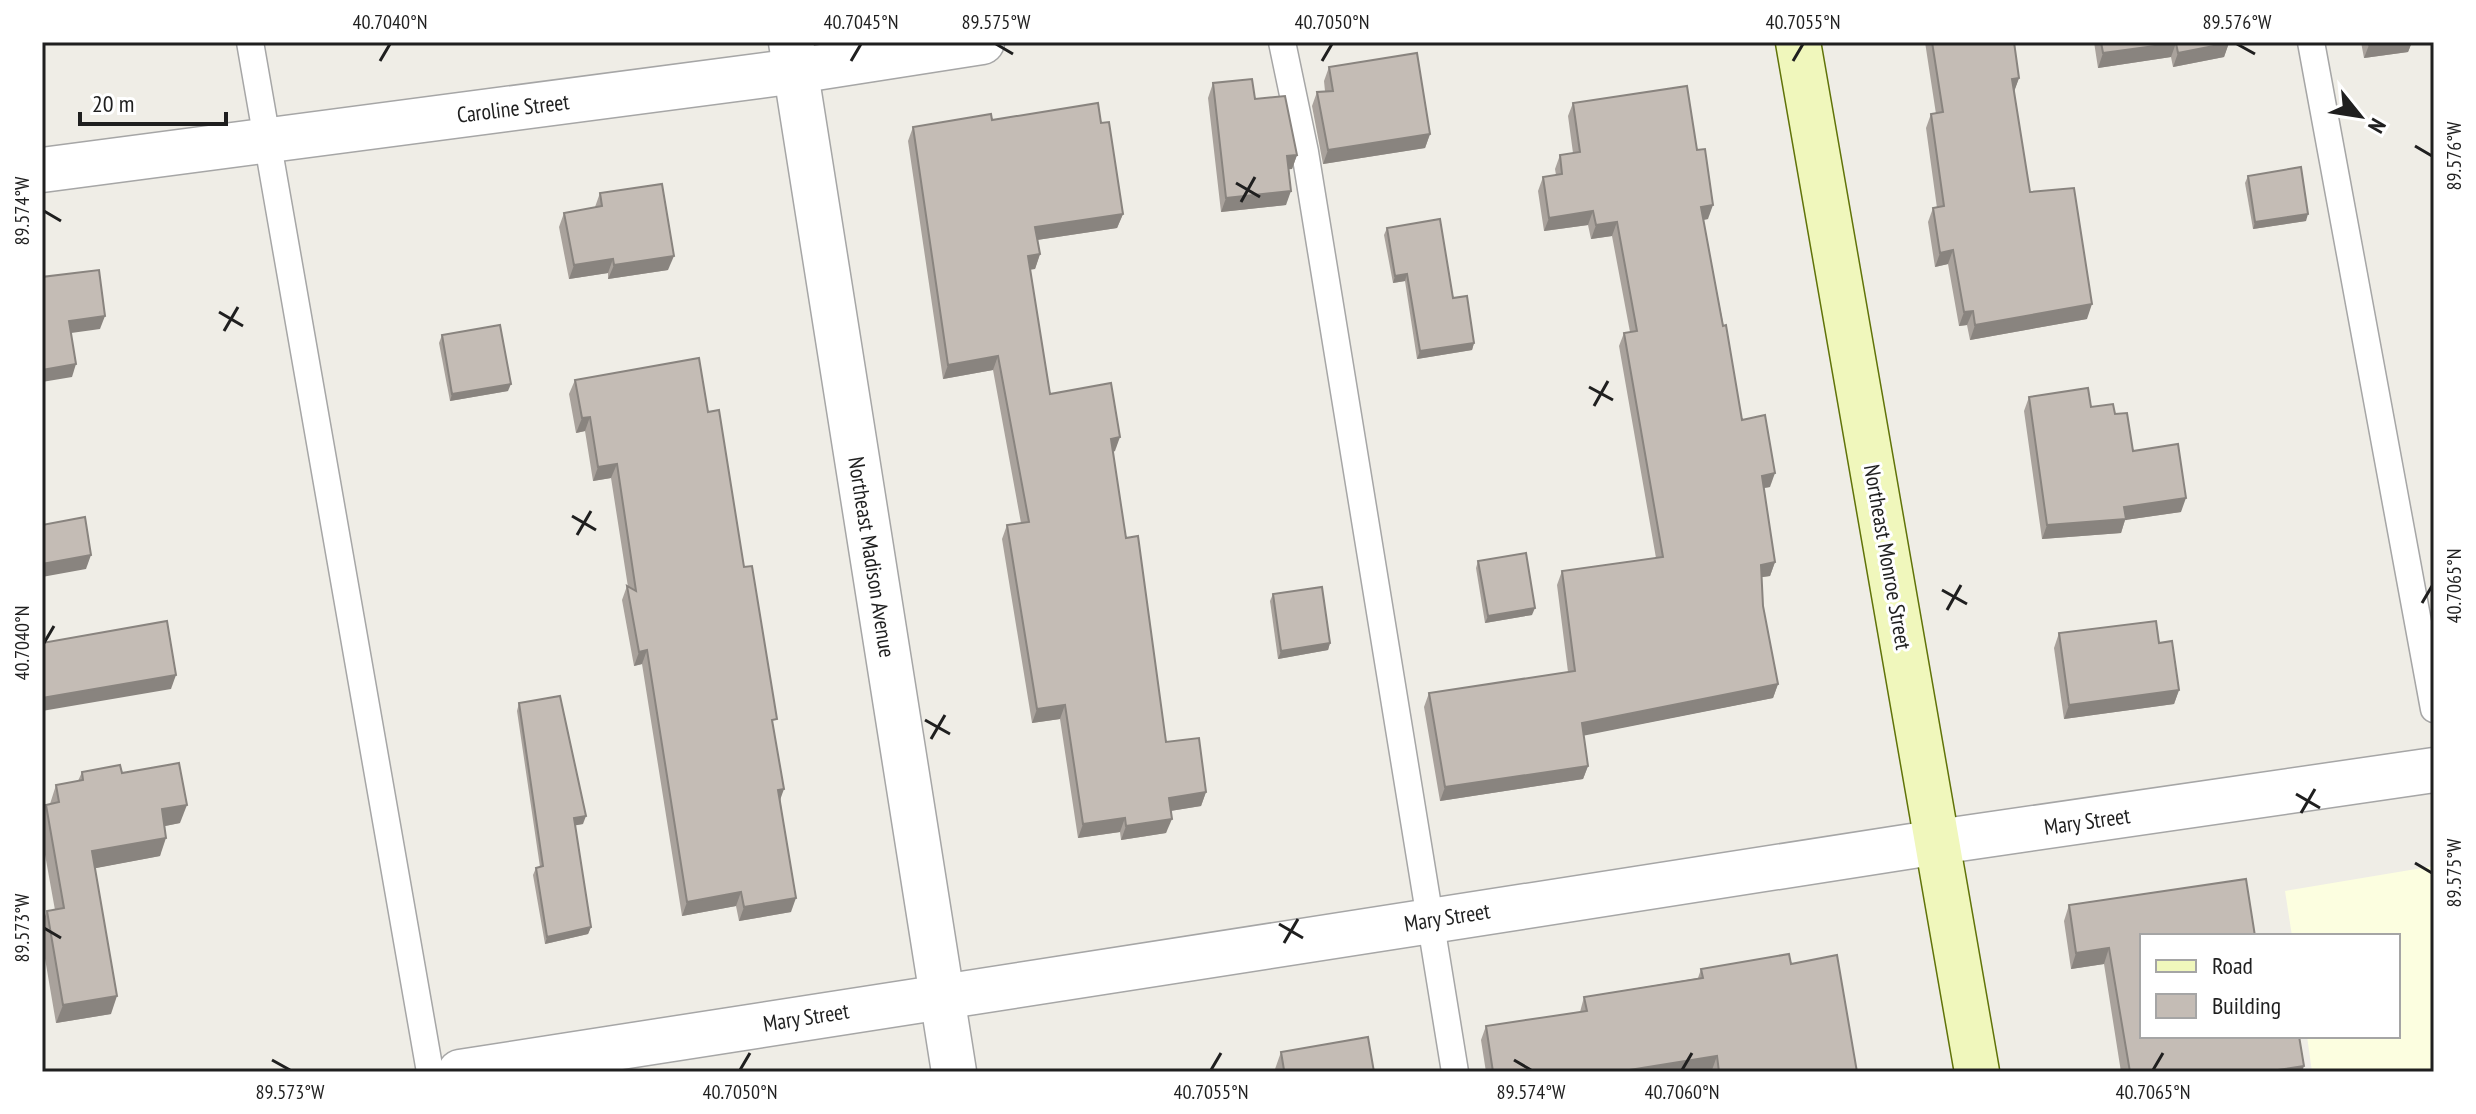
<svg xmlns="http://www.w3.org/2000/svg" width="2476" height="1114" font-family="'PT Sans Narrow',sans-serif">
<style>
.education{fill:#fcfee0}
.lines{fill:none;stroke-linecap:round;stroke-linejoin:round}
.lane-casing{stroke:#a6a6a6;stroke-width:29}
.street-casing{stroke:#a6a6a6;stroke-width:47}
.secondary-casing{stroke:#607309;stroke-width:47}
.lane{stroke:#fff;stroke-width:26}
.street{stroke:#fff;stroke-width:44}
.secondary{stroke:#f0f7bc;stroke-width:44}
.wall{fill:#a9a29c}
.shaded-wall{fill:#89847f}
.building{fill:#c4bcb5;stroke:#89847f;stroke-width:2}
.ticks{fill:none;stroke:#1f1f1f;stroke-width:3}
.labels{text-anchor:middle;stroke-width:6;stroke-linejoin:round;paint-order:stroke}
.street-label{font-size:22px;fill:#1f1f1f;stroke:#fff}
.neatline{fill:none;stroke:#1f1f1f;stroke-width:3}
.ticks-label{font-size:20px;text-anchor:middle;fill:#1f1f1f}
</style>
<rect width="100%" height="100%" fill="#efede6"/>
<!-- education -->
<path class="education" d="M2434,866v206h-122l-5,-36h91v-100h-106l-7,-45z"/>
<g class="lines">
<defs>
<g id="lane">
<path d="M250,42l180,1030"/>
<path d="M1282,42l23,110 150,920"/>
<path d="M2311,42l123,667"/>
</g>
<g id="street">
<path d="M791,42l163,1030"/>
<path d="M42,170l754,-99 186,-29"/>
<path d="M460,1072l1478,-230 496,-72"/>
</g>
<path id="secondary" d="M1798,42l179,1030"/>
</defs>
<!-- lane casing -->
<use href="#lane" class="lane-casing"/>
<!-- street casing -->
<use href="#street" class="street-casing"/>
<!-- secondary casing -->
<use href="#secondary" class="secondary-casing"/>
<!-- lane -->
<use href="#lane" class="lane"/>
<!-- street -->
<use href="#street" class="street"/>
<!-- secondary -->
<use href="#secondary" class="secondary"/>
</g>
<!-- wall -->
<g class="wall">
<path d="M1925,42h89l5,36 -5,13 16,101 57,127 -117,21 -3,-15 -8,1 -11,-62 -13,3 -7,-45 5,-14h4l-11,-80 5,-14h5z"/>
<path d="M2094,42h135l-5,15 -51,10 -2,-10 -73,11z"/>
<path d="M2361,42h51l-4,10 -44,6z"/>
<path d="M1329,67l101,67 -5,14 -102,16 -11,-58 5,-14 8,-1 -1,-10z"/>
<path d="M1213,83l42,16 42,56 -5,14h-3l-3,36 -65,7 -13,-114z"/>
<path d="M1573,103l135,116 -5,1 39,200 28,67 -6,1 11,74 -5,14 -9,1 2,29 15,78 -5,14 -190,37 5,31 -5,13 -143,22 -16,-94 5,-14 139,-21 -11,-87 5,-14 94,-13 -37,-212 5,-13 6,-1 -18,-96 -21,3 -3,-14 -44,6 -6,-40 5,-14 13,-2 -1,-6 5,-14 13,-2 -5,-37z"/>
<path d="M992,120l109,3 22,91 -6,14 -80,12 3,14 -5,15h-5l20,125 65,57 -2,1 13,86 40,204 40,50 -5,14 -31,5 -4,22 -45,7 -1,-8 -42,6 -18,-119 -28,4 -30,-184 5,-14 14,-2 -28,-153 -50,9 -35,-238 5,-14z"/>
<path d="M2248,176l58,45 -53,8 -8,-46z"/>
<path d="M600,193l68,77 -60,9v-6l-39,6 -10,-52 5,-14 31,-6z"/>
<path d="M1387,228l66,70 21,45 -2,7 -55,9 -12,-78 -12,2 -9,-48z"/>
<path d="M442,335l66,56 -58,10 -11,-58z"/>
<path d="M575,380l133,32 36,155 30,162 17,183 -52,9 -3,-15 -54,10 -40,-252 -8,2 -12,-66 5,-14 1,1 -17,-109 -18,3 -8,-50 -9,2 -7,-39z"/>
<path d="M2029,397l62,10 24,7 18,37 48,61 -56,8 -4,13 -79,6 -18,-128z"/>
<path d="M1478,561l54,54 -47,8 -9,-55z"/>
<path d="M1273,594l57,49 -2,7 -50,9 -8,-58z"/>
<path d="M2059,633l100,10 20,47 -5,14 -110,15 -10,-71z"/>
<path d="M519,703l64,121 -8,1 16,102 -3,7 -43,10 -12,-69 3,-7 4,-1 -23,-156z"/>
<path d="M82,772l40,1 58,50 -15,3 -5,30 -65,12 16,146 -55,9 -14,-82v-17l5,-13 8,-1 -13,-72v-23l4,-10 4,-1 6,-19 22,-4z"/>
<path d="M2069,905l73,31 160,136h-181l-17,-108 -33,5 -7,-48z"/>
<path d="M1791,964l66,108h-145v-2l-15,2h-211l-5,-32 5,-14 94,-14 4,-15 114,-19 3,-9z"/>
<path d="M1281,1052l93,20h-100z"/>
</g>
<!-- shaded-wall -->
<g class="shaded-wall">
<path d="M2391,42h21l-4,10 -44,6 5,-13z"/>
<path d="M2176,43l-5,14 -73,11 5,-15z"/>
<path d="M2229,43l-5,14 -51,10 5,-14z"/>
<path d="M2019,78l-5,14 -2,-13z"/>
<path d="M1430,134l-5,14 -102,16 5,-14z"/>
<path d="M1297,155l-5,14 -10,1 5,-14z"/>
<path d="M1291,191l-5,14 -65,7 5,-14z"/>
<path d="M1713,205l-5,14 -12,2 5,-14z"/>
<path d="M1593,211l-5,14 -44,6 5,-13z"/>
<path d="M1123,214l-6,14 -87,13 5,-14z"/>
<path d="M2308,214l-2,7 -53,8 2,-7z"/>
<path d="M1617,222l-5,14 -21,3 5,-14z"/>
<path d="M1953,250l-5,14 -13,3 5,-14z"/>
<path d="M1040,254l-5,15 -12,2 5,-15z"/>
<path d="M674,256l-6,14 -60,9 6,-14z"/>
<path d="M613,259l-5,14 -39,6 5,-14z"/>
<path d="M1407,274l-2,7 -12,2 2,-7z"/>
<path d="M2092,304l-5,15 -117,21 5,-15z"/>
<path d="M1973,311l-6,14 -8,1 5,-14z"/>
<path d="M105,316l-5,13 -36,5 5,-13z"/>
<path d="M1474,343l-2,7 -55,9 3,-8z"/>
<path d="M998,356l-5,14 -50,9 5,-14z"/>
<path d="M76,364l-4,13 -30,5v-12z"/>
<path d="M511,384l-3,7 -58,10 2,-7z"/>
<path d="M590,417l-5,14 -9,2 6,-15z"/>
<path d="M1120,437l-5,14 -9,2 5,-14z"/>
<path d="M617,464l-6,14 -18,3 5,-14z"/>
<path d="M1775,473l-5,14 -13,2 5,-13z"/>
<path d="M2186,498l-5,14 -56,8 -4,13 -79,6 5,-14 77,-18z"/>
<path d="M91,555l-5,14 -44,8v-13z"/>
<path d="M1775,562l-5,14 -14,2 5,-13z"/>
<path d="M1535,608l-3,7 -47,8 3,-7z"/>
<path d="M1330,643l-2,7 -50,9 3,-8z"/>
<path d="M647,650l-5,14 -8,2 5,-14z"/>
<path d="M176,675l-5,14 -129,22v-13z"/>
<path d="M1778,684l-5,14 -196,39 5,-14z"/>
<path d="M2179,690l-5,14 -110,15 5,-14z"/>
<path d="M1065,705l-5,14 -28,4 5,-14z"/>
<path d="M1588,766l-5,13 -143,22 5,-14z"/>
<path d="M784,789l-5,14 -1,-13z"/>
<path d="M1206,792l-5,14 -37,6 5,-14z"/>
<path d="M187,805l-7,18 -25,5 7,-19z"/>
<path d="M586,816l-3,8 -11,2 2,-8z"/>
<path d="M1125,818l-5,14 -42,6 5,-14z"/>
<path d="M1172,819l-6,14 -45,7 5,-14z"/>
<path d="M166,838l-6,18 -74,14 6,-19z"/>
<path d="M741,892l-5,14 -54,10 5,-14z"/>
<path d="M796,898l-5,14 -52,9 5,-14z"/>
<path d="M591,927l-3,7 -43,10 2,-7z"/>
<path d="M2109,948l-5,16 -33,5 5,-16z"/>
<path d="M117,996l-6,18 -55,9 7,-18z"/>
<path d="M1717,1056l-5,14 -15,2h-80z"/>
<path d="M2304,1066l-2,6h-38z"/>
</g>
<!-- building -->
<g class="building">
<path d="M1932,42h82l5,36 -7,1 18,113 44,-4 18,116 -117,21 -2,-14 -9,1 -11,-62 -13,3 -7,-45 11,-2 -13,-92 12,-2z"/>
<path d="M2101,42h128v1l-51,10 -2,-10 -73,10z"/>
<path d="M2368,42h23l-22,3z"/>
<path d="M1417,53l13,81 -102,16 -11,-58 16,-1 -4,-24z"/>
<path d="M1252,79l3,20 30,-3 12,59 -10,1 4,35 -65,7 -13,-115z"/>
<path d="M1687,86l10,64 8,-1 8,56 -12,2 22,119 3,-1 16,95 23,-5 10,58 -13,3 13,86 -14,3 2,41 15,78 -196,39 6,43 -143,21 -16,-94 146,-22 -13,-100 101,-14 -39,-224 13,-2 -20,-109 -21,3 -3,-14 -44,7 -6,-41 19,-3 -2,-19 20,-3 -7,-49z"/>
<path d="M1098,103l3,20 8,-1 14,92 -88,13 5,27 -12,2 22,138 61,-11 9,54 -9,2 15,99 12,-2 28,206 33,-4 7,54 -37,6 3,21 -46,7 -1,-8 -42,6 -18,-119 -28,4 -30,-184 22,-3 -31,-166 -50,9 -35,-238 78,-13 1,6z"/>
<path d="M2301,167l7,47 -53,8 -7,-46z"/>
<path d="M662,184l12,72 -60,9 -1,-6 -39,6 -10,-52 38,-7 -2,-13z"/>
<path d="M1440,219l13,79 14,-2 7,47 -54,8 -13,-77 -12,2 -8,-48z"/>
<path d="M99,270l6,46 -36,5 7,43 -34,6v-93z"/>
<path d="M500,325l11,59 -59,10 -10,-59z"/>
<path d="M699,358l9,54 11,-2 25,157 8,-1 25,153 -5,1 12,69 -6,1 18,108 -52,9 -3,-15 -54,10 -40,-252 -8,2 -12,-66 9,5 -19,-127 -19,3 -8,-50 -8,1 -7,-38z"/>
<path d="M2088,388l3,19 22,-3 2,10 12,-1 6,38 45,-7 8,54 -62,9 2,12 -79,6 -18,-128z"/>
<path d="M85,517l6,38 -49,9v-39z"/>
<path d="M1526,553l9,55 -47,8 -10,-55z"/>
<path d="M1322,587l8,56 -49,8 -8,-57z"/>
<path d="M167,621l9,54 -134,23v-55z"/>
<path d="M2156,621l3,22 13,-2 7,49 -110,15 -10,-72z"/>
<path d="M560,696l26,120 -12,2 17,109 -44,10 -11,-69 7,-2 -24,-163z"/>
<path d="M179,763l8,42 -25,4 4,29 -74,13 25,145 -54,9 -16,-94 17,-3 -18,-103 13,-3 -3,-17 27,-5 -1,-8 38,-7 2,8z"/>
<path d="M2246,879l9,57h-113v100h157l5,30 -40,6h-134l-21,-124 -33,5 -7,-48z"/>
<path d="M1789,954l2,10 46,-9 20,117h-138l-2,-16 -100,16h-124l-7,-46 101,-15 -3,-14 119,-19 -2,-9z"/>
<path d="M1368,1037l6,35h-102l12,-2 -3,-18z"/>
</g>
<!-- ticks -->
<path class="ticks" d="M996,44l17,10M2237,44l18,10M380,61l10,-17M851,61l10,-17M1322,61l10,-17M1793,61l10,-17M2415,146l17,10M1236,183l24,14M1241,202l14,-25M44,211l17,10M219,312l24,14M224,331l14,-24M1589,387l24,13M1594,406l14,-25M572,516l24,14M577,535l14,-24M1942,590l25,14M2422,603l10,-17M1947,610l14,-25M44,643l10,-17M925,720l25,14M931,739l14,-24M2296,794l24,14M2301,813l14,-24M2415,863l17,10M1279,924l24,14M44,928l17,10M1284,943l14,-24M272,1060l18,10M1514,1060l17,10M740,1070l10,-17M1211,1070l10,-17M1682,1070l10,-17M2153,1070l10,-17"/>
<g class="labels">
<!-- street labels -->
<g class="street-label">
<text transform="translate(513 108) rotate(-7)" y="8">Caroline Street</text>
<text transform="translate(872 557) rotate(81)" y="8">Northeast Madison Avenue</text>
<text transform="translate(1888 557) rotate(80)" y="8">Northeast Monroe Street</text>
<text transform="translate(2087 821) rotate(-8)" y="8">Mary Street</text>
<text transform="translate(1447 917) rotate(-9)" y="8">Mary Street</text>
<text transform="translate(806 1017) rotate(-9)" y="8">Mary Street</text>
</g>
</g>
<!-- border -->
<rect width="2476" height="1114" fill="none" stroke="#ffffff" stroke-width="88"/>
<!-- legend -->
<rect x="2140" y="934" width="260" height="104" fill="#ffffff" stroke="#a5a5a5" stroke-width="2"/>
<rect x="2156" y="960" width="40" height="12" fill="#f0f7bc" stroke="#a5a5a5" stroke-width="2"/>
<text x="2212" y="974" font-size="24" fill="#1f1f1f">Road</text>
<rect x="2156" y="994" width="40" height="24" fill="#c4bcb5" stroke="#a5a5a5" stroke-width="2"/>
<text x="2212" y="1014" font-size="24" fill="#1f1f1f">Building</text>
<!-- north arrow -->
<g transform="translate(2360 116) rotate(120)" stroke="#ffffff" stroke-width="6" paint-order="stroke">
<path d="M0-6L14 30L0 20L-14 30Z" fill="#1f1f1f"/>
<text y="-12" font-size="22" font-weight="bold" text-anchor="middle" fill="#1f1f1f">N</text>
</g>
<!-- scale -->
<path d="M80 112v12h146v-12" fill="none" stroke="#1f1f1f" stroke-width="4"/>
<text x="92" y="112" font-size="24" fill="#1f1f1f" stroke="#ffffff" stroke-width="6" paint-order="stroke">20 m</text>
<rect x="44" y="44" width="2388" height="1026" class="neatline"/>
<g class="ticks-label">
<text x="390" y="29">40.7040°N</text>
<text x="861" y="29">40.7045°N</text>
<text x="996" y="29">89.575°W</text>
<text x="1332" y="29">40.7050°N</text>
<text x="1803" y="29">40.7055°N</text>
<text x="2237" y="29">89.576°W</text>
<text transform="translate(2454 156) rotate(-90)" y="7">89.576°W</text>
<text transform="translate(22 211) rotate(-90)" y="7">89.574°W</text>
<text transform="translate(2454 586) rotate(-90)" y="7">40.7065°N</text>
<text transform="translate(22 643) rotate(-90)" y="7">40.7040°N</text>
<text transform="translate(2454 873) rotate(-90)" y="7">89.575°W</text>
<text transform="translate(22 928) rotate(-90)" y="7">89.573°W</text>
<text x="290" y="1099">89.573°W</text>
<text x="740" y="1099">40.7050°N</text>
<text x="1211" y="1099">40.7055°N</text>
<text x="1531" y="1099">89.574°W</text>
<text x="1682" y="1099">40.7060°N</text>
<text x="2153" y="1099">40.7065°N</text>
</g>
</svg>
